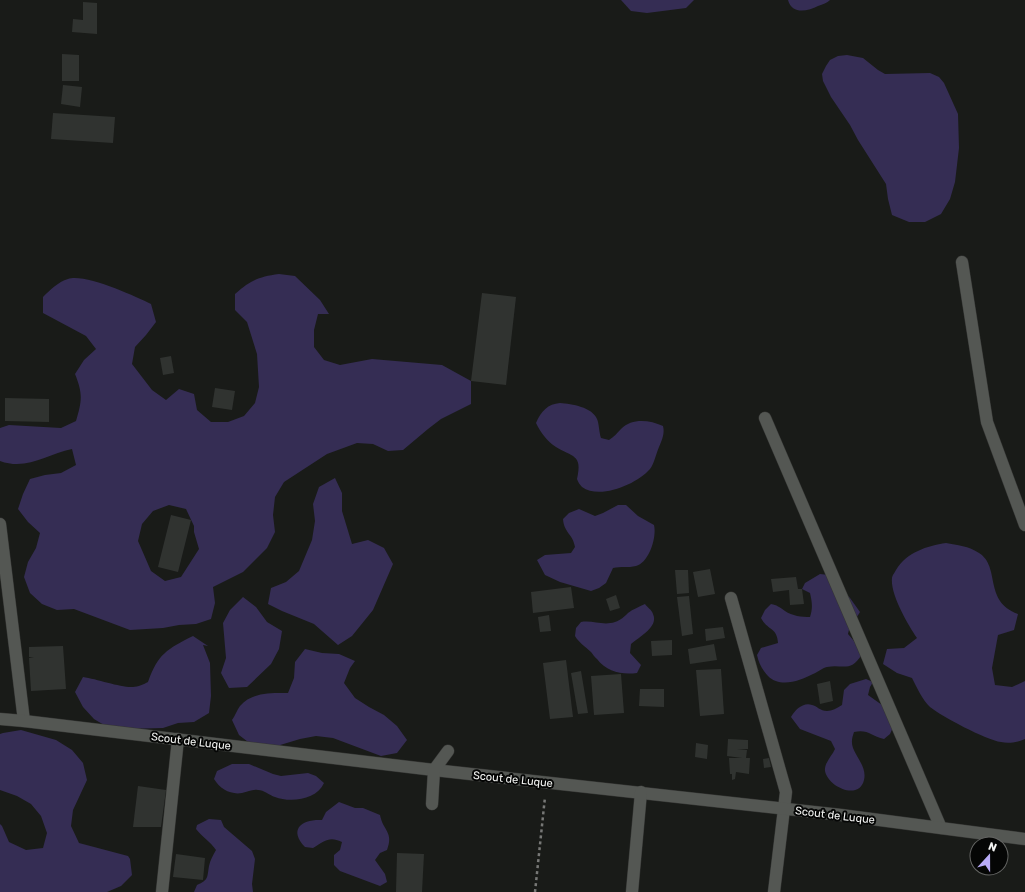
<svg xmlns="http://www.w3.org/2000/svg" width="1025" height="892" font-family="Rubik,sans-serif">
<style>
.green{fill:#352d54;fill-rule:evenodd}
.building{fill:#303330}
.lines{fill:none;stroke-linecap:round;stroke-linejoin:round}
.minor-casing{stroke:#353634;stroke-width:13}
.path{stroke:#777876;stroke-width:2.5;stroke-dasharray:3 3;stroke-linecap:butt}
.minor{stroke:#545753;stroke-width:12}
.labels{text-anchor:middle;stroke-width:4;stroke-linejoin:round;paint-order:stroke}
.street-label{font-size:11px;fill:#f4f5f3;stroke:#050605}
</style>
<rect width="100%" height="100%" fill="#191b18"/>
<!-- green -->
<g class="green">
<path d="M621,0h73l-8,8 -39,5 -16,-2z"/>
<path d="M788,0h42c-3,3 -7,4 -12,6 -10,5 -26,9 -30,-6z"/>
<path d="M847,55l16,3 15,12 7,4 45,-1 9,4 5,6 14,31 1,34 -4,34 -5,17 -9,15 -16,8h-16l-17,-7 -4,-16 -2,-15 -28,-44 -8,-15 -19,-28 -8,-16 -1,-7 4,-8 4,-6 8,-4z"/>
<path d="M279,274l16,2 25,24 9,14h-11l-4,16v17l10,13 16,5 32,-6 70,6 29,16v23l-30,15 -13,10 -25,21 -15,1 -15,-7 -16,-1 -30,11 -43,28 -9,15 -2,18 2,17 -8,16 -24,24 -30,15 2,16 -4,16 -15,5 -17,1 -16,3 -33,2 -56,-21 -17,1 -15,-6 -12,-11 -6,-16 4,-15 8,-14 4,-15 -12,-11 -10,-13 5,-15 7,-15 15,-4 16,-2 15,-8 -4,-16c-25,5 -45,22 -72,12v-33l9,-3 52,3 15,-7c6,-20 7,-27 -1,-47l9,-14 12,-11 -10,-13 -43,-23v-16c7,-7 15,-15 25,-18 16,-6 67,17 83,25l5,18 -10,13 -11,12 -3,17 20,26 14,10 13,-11 15,5 3,16 14,12h17l16,-6 11,-13 4,-16 -2,-33 -10,-32 -12,-12v-16c16,-14 23,-17 44,-20zM169,505l17,4 8,17v6l5,17 -18,28 -16,4 -14,-10 -13,-30 4,-17 11,-13z"/>
<path d="M560,403c12,1 32,4 37,16 2,4 2,13 4,19l8,2c5,-3 8,-7 12,-11 11,-11 28,-9 42,-3 2,7 -1,14 -4,21 -3,7 -5,17 -9,22 -13,15 -50,31 -68,18 -2,-2 -4,-5 -5,-8 6,-25 -5,-22 -21,-32 -9,-6 -15,-14 -20,-24 5,-12 12,-19 24,-20z"/>
<path d="M335,478l7,15v18l10,33 16,-4 16,8 9,16 -20,46 -21,26 -14,9 -24,-21 -32,-13 -14,-7 3,-16 15,-6 13,-11 13,-31 3,-19 -2,-17 6,-17z"/>
<path d="M618,505h8l12,11 16,9c3,12 -5,38 -18,41 -8,2 -15,0 -23,2l-7,15 -7,5 -8,3 -31,-9 -15,-7 -8,-15 8,-5 26,-2 4,-6c-2,-13 -11,-14 -12,-28l6,-6 10,-4 16,7 8,-3z"/>
<path d="M946,543c11,2 23,3 33,10 22,14 4,48 39,61l-4,16 -16,5 -6,33 3,17 17,2 13,-6v58c-7,3 -16,5 -24,3 -15,-2 -60,-26 -71,-35 -7,-6 -14,-21 -18,-29l-15,-5 -14,-9 4,-15 17,-1 13,-10c-9,-13 -27,-44 -25,-60 0,-2 3,-6 4,-8 11,-18 31,-24 50,-27z"/>
<path d="M820,574l9,1 21,23 10,14c-5,9 -10,12 -12,22l6,7 8,13c-11,19 -19,10 -35,13 -5,1 -9,5 -14,7 -13,7 -33,14 -45,2 -6,-7 -9,-12 -11,-21l4,-7 17,-5c-1,-16 -10,-12 -17,-25l4,-8 6,-6c6,1 8,3 14,7 7,5 17,6 25,6 3,-9 2,-15 0,-24l-8,-4 3,-6z"/>
<path d="M243,597l13,10 11,15 15,9 -3,18 -8,15 -24,23 -18,1 -8,-15 5,-15 -3,-35 7,-13z"/>
<path d="M645,604c2,3 7,6 8,10 6,13 -14,23 -22,30l-1,9 11,12 -4,8c-15,2 -30,-1 -40,-14 -3,-2 -4,-5 -6,-7 -6,-6 -12,-9 -16,-16l1,-8 5,-6c12,-2 22,4 34,0 6,-2 9,-5 13,-9 5,-4 11,-6 17,-9z"/>
<path d="M193,636l15,10 -5,-1 7,18 1,33 -2,17 -15,9 -16,1 -15,5 -37,1 -17,-1 -15,-9 -11,-12 -8,-15 8,-15c14,2 39,11 50,10 5,0 11,-3 15,-5 10,-28 19,-33 45,-46z"/>
<path d="M305,649l17,4 17,1 16,7 -5,7 -6,15 11,15 14,9 15,8 13,11 10,14 -10,13 -16,3 -48,-18 -17,-2 -16,3 -33,10 -15,-4 -13,-10 -7,-15c3,-4 5,-10 8,-14 12,-14 31,-13 48,-13l6,-15 1,-16z"/>
<path d="M866,679l7,3 -3,5 -2,8 14,10 12,20 -4,9 -6,5c-13,-3 -16,-10 -30,-7 -2,6 -3,10 -1,16 4,10 14,20 11,32 -5,21 -36,7 -39,-9 -1,-8 7,-15 10,-22l-4,-8 -31,-12 -9,-12c4,-7 12,-15 21,-12 5,1 8,6 15,6 5,0 10,-3 15,-6l2,-15 6,-6z"/>
<path d="M21,730l35,10 16,10 11,13 4,17 -14,30 -2,16 8,17 49,13 2,3 2,16 -11,11 -14,6h-107v-68l2,2 7,16 17,8 17,-2 4,-15 -6,-17 -10,-12 -14,-8 -17,-6v-56l3,-1z"/>
<path d="M232,764h17l24,10 8,2 27,-3 8,3 8,7c-7,17 -34,20 -49,14 -6,-2 -11,-7 -17,-7 -6,-1 -10,2 -16,3 -11,2 -22,-4 -28,-14l3,-8z"/>
<path d="M339,802l16,6h8l17,7c3,16 14,17 7,35l-7,3 -5,7 10,14 2,8 -7,4 -40,-15 -6,-6v-10l6,-5 2,-8c-13,-6 -17,-1 -29,6l-8,-1c-17,-18 -3,-28 17,-27l4,-8z"/>
<path d="M209,819l12,1 3,7 28,24 3,8 -3,25 1,8h-59l3,-7c12,-5 10,-8 12,-19 1,-5 4,-11 7,-16 -5,-8 -14,-13 -20,-21l1,-4z"/>
</g>
<!-- building -->
<g class="building">
<path d="M83,2l14,1v31l-25,-2 1,-13 10,1z"/>
<path d="M62,54l17,1v26h-17z"/>
<path d="M63,85l19,2 -2,20 -19,-3z"/>
<path d="M53,113l62,4 -2,26 -62,-4z"/>
<path d="M482,293l34,4 -10,88 -35,-4z"/>
<path d="M171,356l3,17 -11,2 -3,-17z"/>
<path d="M215,388l20,3 -3,19 -20,-3z"/>
<path d="M5,398l44,1v23l-44,-1z"/>
<path d="M171,515l20,5 -13,52 -20,-5z"/>
<path d="M710,569l5,25 -17,3 -5,-25z"/>
<path d="M675,570h13l1,23 -12,1z"/>
<path d="M796,577l2,12h4l2,15 -14,1 -1,-15 -16,2 -2,-13z"/>
<path d="M571,587l3,21 -41,5 -2,-21z"/>
<path d="M616,595l4,13 -10,3 -4,-12z"/>
<path d="M689,596l4,38 -11,2 -5,-39z"/>
<path d="M549,615l2,16 -11,1 -2,-15z"/>
<path d="M723,627l2,11 -19,3 -1,-12z"/>
<path d="M672,640v15l-20,1 -1,-15z"/>
<path d="M714,644l3,16 -27,4 -2,-15z"/>
<path d="M63,646l3,43 -35,2 -2,-33 5,-1h-5v-10z"/>
<path d="M566,660l7,57 -23,2 -7,-56z"/>
<path d="M721,669l3,45 -24,2 -4,-46z"/>
<path d="M581,671l7,42 -10,1 -7,-41z"/>
<path d="M621,674l3,39 -30,2 -3,-39z"/>
<path d="M830,681l3,20 -13,3 -3,-20z"/>
<path d="M640,689h24v18l-25,-1z"/>
<path d="M728,739l20,1v9h-11l10,1 -1,8h4l-1,16 -13,-2 -1,7 -3,1v-6h-2l-1,-16h13l-15,-2z"/>
<path d="M696,743l12,2 -1,14 -12,-2z"/>
<path d="M769,758l2,9 -7,1 -1,-9z"/>
<path d="M138,786l28,4 -5,37h-28z"/>
<path d="M397,853l27,1 -2,38h-26z"/>
<path d="M176,854l29,4 -2,22 -30,-3z"/>
</g>
<g class="lines">
<defs>
<g id="minor">
<path d="M962,262l25,160 38,103"/>
<path d="M765,418l176,410"/>
<path d="M0,524l24,197"/>
<path d="M731,598l55,194 -12,100"/>
<path d="M0,719l24,2 410,49 407,45 184,24"/>
<path d="M432,804l2,-34 14,-19"/>
<path d="M162,892l16,-153"/>
<path d="M632,892l9,-100"/>
</g>
</defs>
<!-- minor casing -->
<use href="#minor" class="minor-casing"/>
<!-- path -->
<path class="path" d="M535,892l10,-95"/>
<!-- minor -->
<use href="#minor" class="minor"/>
</g>
<g class="labels">
<!-- street labels -->
<g class="street-label">
<text transform="translate(191 741) rotate(7)" y="4">Scout de Luque</text>
<text transform="translate(513 779) rotate(6)" y="4">Scout de Luque</text>
<text transform="translate(835 815) rotate(7)" y="4">Scout de Luque</text>
</g>
</g>
<!-- north arrow -->
<g transform="translate(989 856) rotate(21)"><circle r="19" fill="#050605" stroke="#656664"/>
<path d="M0-3L7 15L0 10L-7 15Z" fill="#b8abf7"/>
<text y="-6" font-size="11" font-weight="bold" text-anchor="middle" fill="#f4f5f3">N</text>
</g>
</svg>
